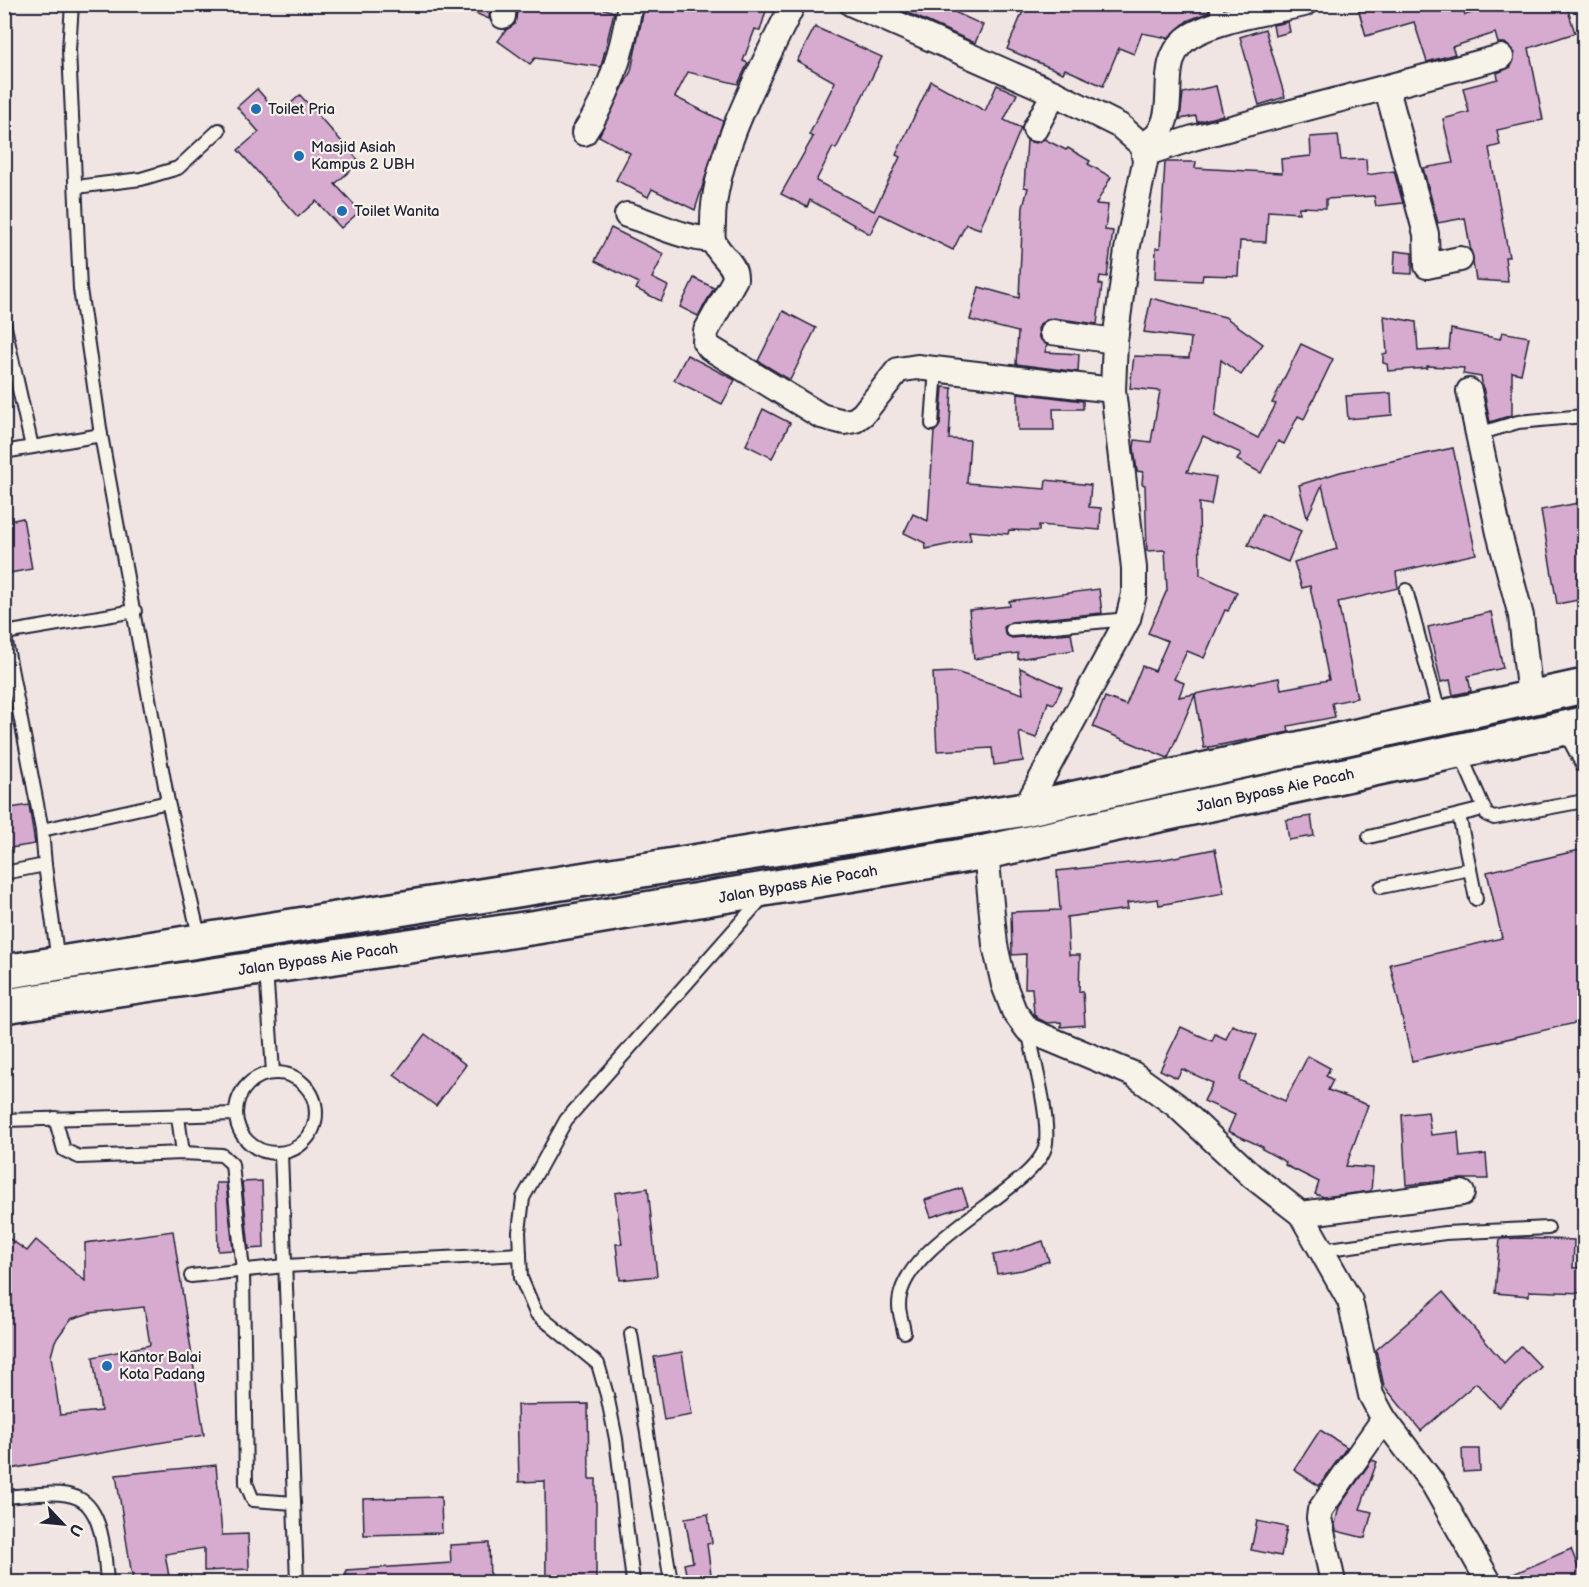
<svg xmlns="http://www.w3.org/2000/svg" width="1589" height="1587" font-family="'Balsamiq Sans',sans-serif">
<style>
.building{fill:#d7abcf;stroke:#22223b;stroke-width:1.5;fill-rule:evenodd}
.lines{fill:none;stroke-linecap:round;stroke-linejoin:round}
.service-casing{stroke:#22223b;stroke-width:16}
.minor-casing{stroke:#22223b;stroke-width:28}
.trunk-casing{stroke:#22223b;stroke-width:38}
.service{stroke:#f7f3e8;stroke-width:12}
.minor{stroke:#f7f3e8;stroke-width:24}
.trunk{stroke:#f7f3e8;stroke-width:33}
.poi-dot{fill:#1f6fb2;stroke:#f7f3e8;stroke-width:2}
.labels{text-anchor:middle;stroke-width:4.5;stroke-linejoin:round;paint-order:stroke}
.poi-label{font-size:15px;fill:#22223b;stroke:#f7f3e8;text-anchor:start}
.street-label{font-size:15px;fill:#22223b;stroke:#f7f3e8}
</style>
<rect width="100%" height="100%" fill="#f1e5e3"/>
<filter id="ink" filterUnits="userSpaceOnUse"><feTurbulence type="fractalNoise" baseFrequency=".0167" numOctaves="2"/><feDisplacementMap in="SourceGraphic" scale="12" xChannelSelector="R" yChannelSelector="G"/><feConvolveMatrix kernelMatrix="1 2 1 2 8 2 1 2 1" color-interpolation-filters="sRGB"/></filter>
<g filter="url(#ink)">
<!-- building -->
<g class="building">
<path d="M456,4h34l-1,15 -33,-14z"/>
<path d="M518,4h72l24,8 -13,55 -66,-9 -5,6 -32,-23 8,-11 9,-6z"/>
<path d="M645,4h123l-8,27 -5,-2 -12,32 5,2 -10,21 -50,-12 -13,25 48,24 -28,89 -43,-21 -4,8 -32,-17 14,-27 -31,-17 32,-65z"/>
<path d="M888,4h49l46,21 -8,18z"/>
<path d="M1026,4h182l1,8 -22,9 -19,17 -26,-5 -8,21 -15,-6 -16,38 -38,-17 -2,4 -56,-24z"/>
<path d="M1372,4h90l3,11 34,-11h67l9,29 -46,15 14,72 -46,10 3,15 -11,3 20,109h-4l3,25 -32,-2 -11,-62 -27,5 -15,-55 30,-5 -10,-44 26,-7 -6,-24 35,-9 -1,-6 14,-6 4,-14 -10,-10h-7l-3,-10 -43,14 3,7 -28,8 -13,-40 -48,14 -8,-28z"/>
<path d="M1288,22l2,10 -15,4 -2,-11z"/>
<path d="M815,27l67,30 -46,92 -3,-2 -17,34 58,30 26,-54 -4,-2 35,-74 54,30 12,-26 20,9 -13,26 17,8 -41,101 -14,-5 -13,26 -73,-36 -10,20 -60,-34 -3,7 -26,-13 32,-57 -4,-2 26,-53 -38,-21z"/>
<path d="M1265,29l20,68 -26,8 -19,-68z"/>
<path d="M1216,86l7,29 -26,7 -1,-6 -16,3 3,-26z"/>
<path d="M257,89l22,25 21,-19 60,67 -25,22 25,27 -19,17 -25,-27 -18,16 -60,-67 21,-18 -22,-25z"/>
<path d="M1338,135l3,25 25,-1 1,16 27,-4 9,32 -27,3 -2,-10 -48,3v9l-27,-1v6l-31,-2 -2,31 -26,-1 -2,35 -35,-1 -1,6 -47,-2 1,-31h4l5,-86h31l-1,6 87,5 -1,-14 30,-3 -1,-19z"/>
<path d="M1044,139l22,11 2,-2 22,13 -2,3 23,13 -15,27 12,1 -3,25 8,1 -6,46 -7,-1 -1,8 3,1 -5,39 -44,-6 -12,5 -3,6 1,9 8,7 -2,7 34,2 -1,18 -62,-8 2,-32 -48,-12 9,-33 40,11 4,-91 5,-19 -4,-1 3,-46 9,2z"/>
<path d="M611,228l53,26 -12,24 16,8 -7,15 -25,-12 3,-6 -44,-22z"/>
<path d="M1395,251l17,2v21l-18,-1z"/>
<path d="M694,278l20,10 -16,28 -18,-9z"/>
<path d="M1151,298l74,19 38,27 -22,31 -20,-15 -6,56 43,22 18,-34 -4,-1 29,-59 32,15 -29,60 -6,-3 -14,28 -6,-3 -17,32 -24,-13 4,-7 -38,-17 -16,36 29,5 -5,28 -12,-2 1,72 37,17 -9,19 -3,-1 -21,48 -17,-7 -13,28 10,4 -5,14 100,-19 2,11 48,-9 -19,-94 -8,2 -8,-26 43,-13 -15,-64 -15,33 -8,-33 41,-13 113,-24 23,106 -80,18 2,16 -60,14 19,96 -25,5 3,14 -47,9 1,6 -85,16 -9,-53 -27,63 -75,-31 12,-30 21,8 16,-39 13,5 13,-30 -20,-8 19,-43 -2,-40 -18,1 -2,-66 -3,-1 1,-12 -6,-1 -3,-23 1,-8 16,2 9,-51 -30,-3 4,-32 55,2 2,-20 -47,-6z"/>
<path d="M783,311l33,17 -26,52 -32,-19z"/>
<path d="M1384,316l32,6 2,29 31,-2 2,-20 49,10 2,-7 27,5 -8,37 -9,-2v43l-22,7 -9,-45 -18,-3 1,-6 -37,-2v2l-39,3 -1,-7 -4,-1v-9l4,-1z"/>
<path d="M687,355l48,25 -13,24 -48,-24z"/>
<path d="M943,387l9,1 -3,51 21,1 -3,43 78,6 1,-9 45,5 -2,22 12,1 -1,22 -61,-5v6l-30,-1 -1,4 -39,-3 2,9 -45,9 -1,-6 -21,-10 9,-19 15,7 6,-89 6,-7z"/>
<path d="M1018,393l65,8v8h-30l1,21h-36z"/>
<path d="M1391,393l1,22 -44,4 -2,-23z"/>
<path d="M763,409l27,14 -18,35 -26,-13z"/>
<path d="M1584,502v97l-27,5 -16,-94z"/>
<path d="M1262,514l39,17 -13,31 -40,-17z"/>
<path d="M23,518l9,51 -28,5v-52z"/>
<path d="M1099,589l3,24 -91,9 -7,5 1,7 7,4 59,-5 3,17 -56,9v-6l-44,6 -5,-49 41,-4 -1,-5z"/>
<path d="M1491,612l12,56 -35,8 3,15 -18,4 -3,-15 -9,2 -13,-55z"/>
<path d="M1020,668l42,19 -8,17 -6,-2 -12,36 -17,-6 4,29 -29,4 -2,-17 -55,3 -4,-78 23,-1 67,22z"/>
<path d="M29,805l6,39 -31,5v-40z"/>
<path d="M1311,816l3,20 -25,4 -3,-20z"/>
<path d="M1215,849l9,44 -65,12 -1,-6 -31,4 1,6 -61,8 2,38h11l-1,37 4,-1 2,34 -24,2v-5l-14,1 -10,-5 -3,-4 -2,-26h-7l1,-34 -14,1 -1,-43 49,-2 -3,-39 108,-12z"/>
<path d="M1584,849v172l-172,40 -22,-97 112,-26 -15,-66z"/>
<path d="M1232,1025l25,10 -18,45 46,21 23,-45 22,12 -4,8 7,4 -5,10 40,15 -22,61 27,2 -2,23 -47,6 -9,-3 4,-12 -34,-17 1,-3 -24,-13 1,-2 -35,-16 7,-16 -31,-14 9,-18 -31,-14 -5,9 -17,-8 21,-43 31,14 3,-7 11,5z"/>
<path d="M425,1034l41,31 -30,41 -42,-31z"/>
<path d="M1428,1112l3,23 27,-3 2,25 26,-3 2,25h-28l-54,6 -4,-70z"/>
<path d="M262,1181l2,67 -15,1 -7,-67z"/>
<path d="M216,1183h10l7,67 -15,1z"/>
<path d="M648,1188l9,88 -37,4 -4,-36h6l-7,-51z"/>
<path d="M962,1188l6,17 -37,12 -6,-17z"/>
<path d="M173,1231l31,204 -200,35v-95h3l-3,-140 23,16 9,-11 49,41v-38zM144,1307l6,38 -57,12 8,54 -41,4 -9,-59 4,-15 16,-22 19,-6z"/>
<path d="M1521,1238l53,2 -1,28 11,-1v26l-55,-2v5l-34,-3 5,-54z"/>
<path d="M1043,1241l6,20 -27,9 -25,4 -4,-19 17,-3z"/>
<path d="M1443,1292l61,71 17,-17 20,21 -42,40 -23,-24 -55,48 -37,-45 -8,-36z"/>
<path d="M682,1352l10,63 -28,5 -10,-63z"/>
<path d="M588,1404l1,75h7v103h-50l-1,-101 -26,1 -2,-77z"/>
<path d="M1320,1430l27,17 -28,39 -25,-16z"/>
<path d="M1462,1449h17l1,22 -17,1z"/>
<path d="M1372,1460l5,2 -17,47 12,3 -7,26 -29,-7 -1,-7 4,-17z"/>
<path d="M216,1465l6,70 26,-1 1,35 -45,2v-23l-39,6 5,28h-37l-17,-107z"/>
<path d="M441,1497l1,36 -78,2 -1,-36z"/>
<path d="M708,1514l4,29 -5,1 5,38h-24l-4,-18 9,-2 -8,-44z"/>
<path d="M1257,1521l30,6 -6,29 -30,-6z"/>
<path d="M489,1543l1,39h-144v-12l105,-7 -1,-18z"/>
<path d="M1571,1549l13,33h-81l-1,-3z"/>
</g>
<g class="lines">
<defs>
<g id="service">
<path d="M72,4l-3,46 11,239 21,146 67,367 32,138"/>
<path d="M1216,4l4,20"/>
<path d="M76,187l65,-8 37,-11 41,-38"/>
<path d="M4,323l28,124"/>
<path d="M932,424l4,-56"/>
<path d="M1478,434l40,-12 66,-6"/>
<path d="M4,452l97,-17"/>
<path d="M1406,590l34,126"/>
<path d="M1012,630l116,-11"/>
<path d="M4,632l38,198 3,35 -41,8"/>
<path d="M5,633l130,-22"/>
<path d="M1564,730l20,38"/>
<path d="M1459,751l28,64 7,3 90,-17"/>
<path d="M1459,815l17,84"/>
<path d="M42,830l126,-28"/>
<path d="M1369,837l114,-28"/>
<path d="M45,865l13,97"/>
<path d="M1381,887l89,-18"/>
<path d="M266,969l7,103"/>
<circle cx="276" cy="1113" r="40"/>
<path d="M178,1117l5,36"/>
<path d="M55,1118l9,32 15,7 104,-4 39,2 10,9 11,107 3,212 7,17 41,3"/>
<path d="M4,1120l232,-6"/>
<path d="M281,1153l16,429"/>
<path d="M1322,1250l123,-17 103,-5"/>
<path d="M191,1276l94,-10 235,-12"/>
<path d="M904,1332c-1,-8 -5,-18 -5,-27 0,-64 143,-118 147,-162 3,-29 -12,-83 -18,-113"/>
<path d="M631,1334l40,248"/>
<path d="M4,1497c22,-1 54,-8 74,1 26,12 27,61 29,84"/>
<path d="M633,1582l-17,-143 -9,-44 -9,-31 -62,-51 -15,-35 -2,-46 4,-34 43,-78 197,-223"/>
</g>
<g id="minor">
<path d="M793,4c-29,61 -80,151 -80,218 0,5 -1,14 0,18 5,15 23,23 22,39l-29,52 -1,11 5,6 111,68 23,6 11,-2 8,-6 35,-44 19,-3 196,23"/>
<path d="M852,4l202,89 66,33 23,20 2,16 -18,88 -12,91 -2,49 21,178v26l-6,25 -103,190"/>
<path d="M503,16l1,-12"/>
<path d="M1387,89l39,145 1,32 33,-7"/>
<path d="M1035,129l19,-36"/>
<path d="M584,133c26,-38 39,-83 46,-129"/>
<path d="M1143,146c4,-4 11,-7 15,-12 21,-28 -2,-69 27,-94 21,-19 90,-29 119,-36"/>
<path d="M1144,154l49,-16 308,-81"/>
<path d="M627,215c30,9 54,23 86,25"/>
<path d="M1052,332l63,9"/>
<path d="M1469,391l30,142 22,83 9,82"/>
<path d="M986,852l9,93 9,40 10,26 14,19 105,44 43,31 76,71 49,38 49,87 21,94 13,24 50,66 55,97"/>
<path d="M1301,1214l161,-21"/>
<path d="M1333,1582l-14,-64 1,-8 64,-91"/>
</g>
<g id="trunk">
<path d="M4,972l1021,-163 559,-123"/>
<path d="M4,1006l533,-79 449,-75 598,-128"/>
</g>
</defs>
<!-- service casing -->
<use href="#service" class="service-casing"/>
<!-- minor casing -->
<use href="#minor" class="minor-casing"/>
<!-- trunk casing -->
<use href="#trunk" class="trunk-casing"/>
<!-- service -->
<use href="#service" class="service"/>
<!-- minor -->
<use href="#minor" class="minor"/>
<!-- trunk -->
<use href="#trunk" class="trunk"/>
</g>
</g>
<!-- markers -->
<g class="poi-dot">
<circle cx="256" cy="109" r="6"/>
<circle cx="299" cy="156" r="6"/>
<circle cx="342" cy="211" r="6"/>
<circle cx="107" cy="1366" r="6"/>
</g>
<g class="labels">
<!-- poi labels -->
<g class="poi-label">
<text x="268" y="114">Toilet Pria</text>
<text x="311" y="152">Masjid Asiah<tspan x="311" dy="17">Kampus 2 UBH</tspan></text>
<text x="354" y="216">Toilet Wanita</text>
<text x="119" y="1362">Kantor Balai<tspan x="119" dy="17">Kota Padang</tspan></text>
</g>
<!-- street labels -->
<g class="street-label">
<text transform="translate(1275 790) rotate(-12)" y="5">Jalan Bypass Aie Pacah</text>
<text transform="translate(798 884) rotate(-10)" y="5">Jalan Bypass Aie Pacah</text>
<text transform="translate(318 959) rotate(-8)" y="5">Jalan Bypass Aie Pacah</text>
</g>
</g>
<!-- margin -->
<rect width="1589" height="1587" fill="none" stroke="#f7f3e8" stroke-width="24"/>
<rect x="12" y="12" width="1565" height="1563" fill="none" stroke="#22223b" stroke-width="2" filter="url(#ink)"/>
<!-- north arrow -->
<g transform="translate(63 1524) rotate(116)" stroke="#f7f3e8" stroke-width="4.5" paint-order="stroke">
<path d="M0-4.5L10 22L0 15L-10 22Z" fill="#22223b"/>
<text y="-9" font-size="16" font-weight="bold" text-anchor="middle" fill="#22223b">U</text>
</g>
</svg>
